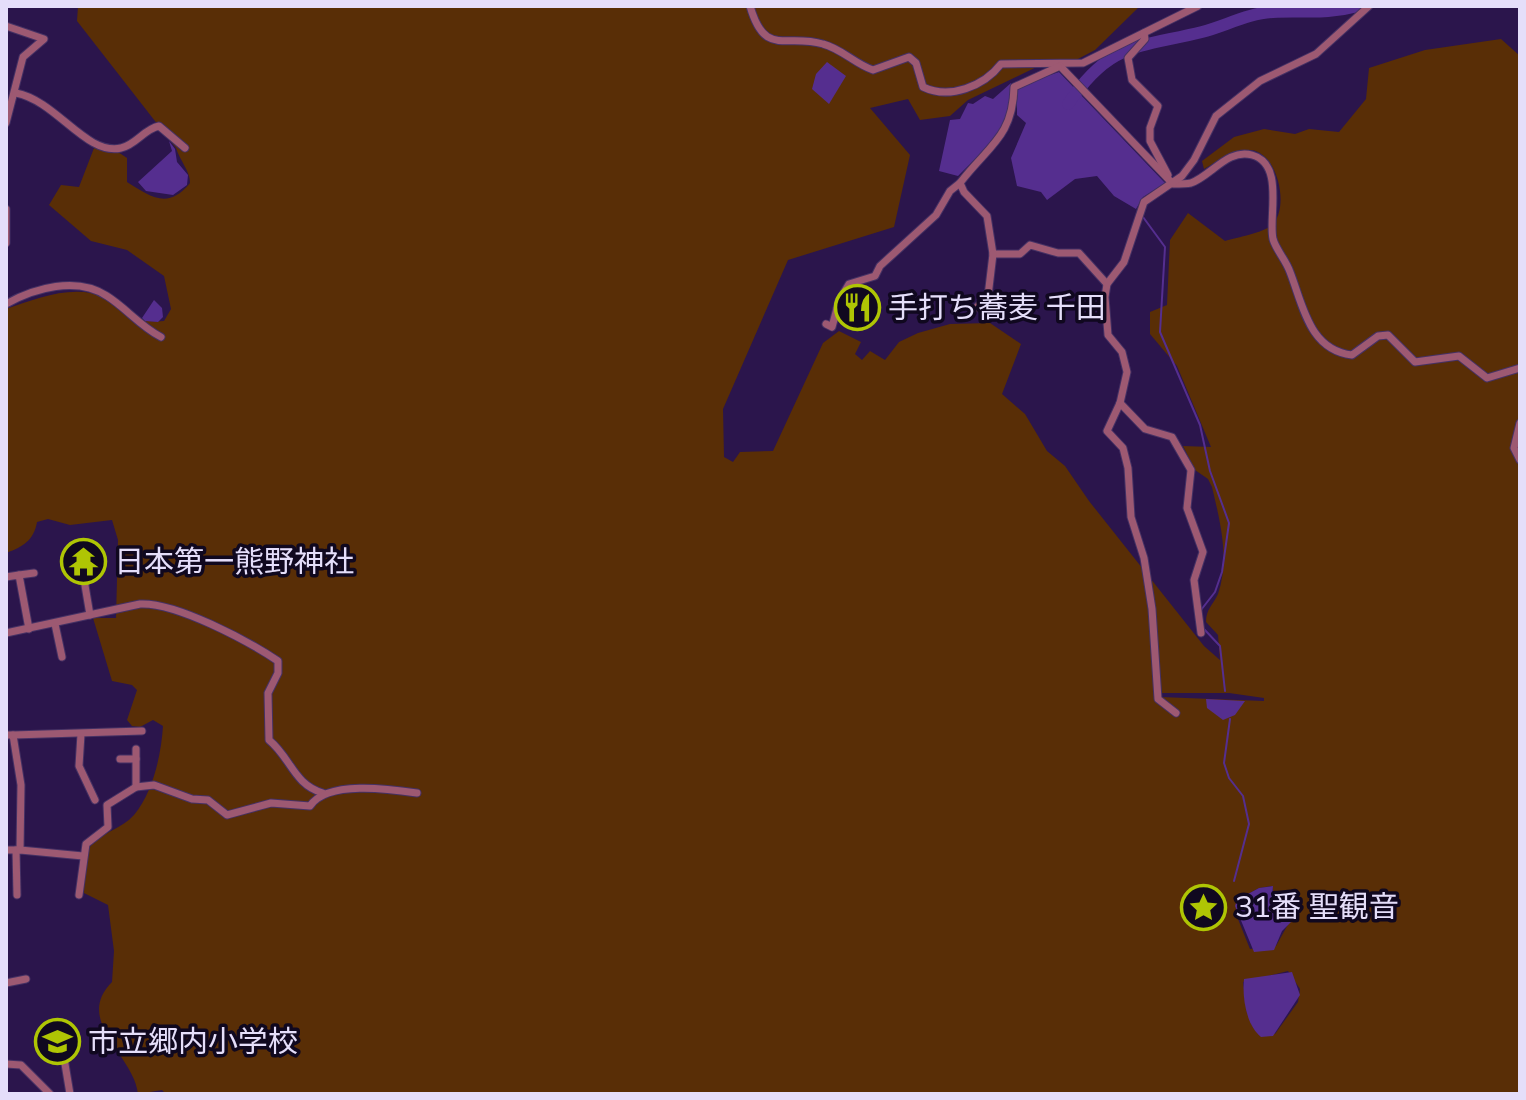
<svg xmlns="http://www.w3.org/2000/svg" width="1526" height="1100" font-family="Mulish,'Noto Sans JP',sans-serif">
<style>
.green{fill:#592e06;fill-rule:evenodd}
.water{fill:#552e8f}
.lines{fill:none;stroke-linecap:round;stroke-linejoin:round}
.stream{stroke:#552e8f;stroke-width:2}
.river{stroke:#552e8f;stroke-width:12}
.minor-casing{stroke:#453164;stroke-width:9}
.minor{stroke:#9d5972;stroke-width:7}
.labels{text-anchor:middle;stroke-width:7;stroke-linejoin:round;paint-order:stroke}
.poi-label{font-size:30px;fill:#e5defa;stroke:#10081f;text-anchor:start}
</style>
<rect width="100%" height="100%" fill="#2b154c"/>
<!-- green -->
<path class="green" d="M78,6h1062l-45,44 -21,11h-25l-81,39 -18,16 -30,4 -12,-21 -38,9 40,47 -16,72 -106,33 -65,149 1,48 9,5 7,-10 33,-1 50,-108 16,-12 22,11 -6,12 7,6 8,-9 15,9 14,-18 19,-9 32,-9 40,-1 31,21 -19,50 23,20 22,37 18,15 24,35 115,145 16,14 -2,-25 -12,-13c0,-13 7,-17 12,-28 12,-35 2,-73 -6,-107l-4,-8 -13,-9 -12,-24 28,1 -34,-81 -27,-32v-22l17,-7 3,-65 18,-27 37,28c13,-4 38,-8 47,-16 18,-17 6,-72 -21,-75 -16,-1 -33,11 -47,19l-2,-8 32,-24 30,-8 31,5 14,-5 30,3 27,-33 3,-31 56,-18 76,-11 19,17v1038h-1354l-4,-4 -24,4c-4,-39 -65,-73 -26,-112l2,-31 -6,-46 -24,-12c1,-14 -2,-37 8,-49 11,-12 31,-16 42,-29 19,-23 27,-59 29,-89l-10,-6 -13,7 -8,-1 -5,-6 10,-30 -5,-5 -20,-4 -19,-63h23l2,-78 -6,-20 -42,5 -22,-6 -11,3c-3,18 -14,25 -31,31v-244c27,-9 56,-21 85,-16 29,5 35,32 73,28l7,-12 -7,-33 -37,-26 -36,-9 -42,-36 12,-20 18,2 15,-39 24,4 9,6v24c24,15 41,28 63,1 0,-12 -10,-22 -14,-35l-99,-127zM1160,693h69l35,5v3l-104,-4zM1272,886l5,21 14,12 -15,27 -26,3 -14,-35 1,-14 22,-12zM1288,971l12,18 -2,13 -23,32 -28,-21 -4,-31z"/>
<!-- water -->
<g class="water">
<path d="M827,62l19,14 -17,28 -17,-15 4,-15z"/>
<path d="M1059,72l106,111 -22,14 -7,12 -22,-13 -17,-20 -22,3 -28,21 -6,-8 -24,-6 -6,-28 15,-35 -9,-8v-29z"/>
<path d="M1011,83l-1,34 -12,19 -40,40 -19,-5 11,-51 10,-1 8,-16 5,1 12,-8 8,3z"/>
<path d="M169,141l6,8 2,13 11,13 -1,10 -14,10 -27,-4 -8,-9 34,-31z"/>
<path d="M154,300l8,8 1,9 -5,5 -13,-1 -3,-3z"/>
<path d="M1206,699l39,2 -10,14 -12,5 -16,-12z"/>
<path d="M1273,886l-1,11 19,25 -9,9 -8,19 -20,2 -19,-46 2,-6 22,-12z"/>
<path d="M1292,972l8,23 -27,41 -12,1c-15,-12 -19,-40 -17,-58z"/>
</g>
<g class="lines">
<!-- stream -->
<g class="stream">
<path d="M1143,217l22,30 -5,85 40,93 10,46 19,52 -7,49 -7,20 -14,18"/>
<path d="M1203,628l17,18 5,45"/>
<path d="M1230,719l-6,44 5,15 14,18 6,28 -15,57"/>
</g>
<!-- river -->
<path class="river" d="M1068,104c42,-62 68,-56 134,-72 23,-6 47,-19 71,-20 32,-2 51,3 85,-6"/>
<defs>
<g id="minor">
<path d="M750,6c15,52 35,27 73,38 19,5 32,20 50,26l36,-13 7,6 7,24c27,13 61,-1 78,-23l82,-1 115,-57"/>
<path d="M6,26l38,13 -21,18 -17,66"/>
<path d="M1144,33l1,6 -17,19 4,22 26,26 -8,22v13l18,34"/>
<path d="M1060,66l113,118c6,0 13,0 18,-1 20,-7 37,-35 61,-28 33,9 16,62 21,84 3,11 13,21 17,33 13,33 19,78 62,83l26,-19 10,-1 27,27 44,-6 28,22 33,-10"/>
<path d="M1058,67l-44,20c-1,50 -26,59 -54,96l4,9 23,24 6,38h27l10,-9 28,8h21l28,31"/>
<path d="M16,93c41,8 70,63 105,55 15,-3 23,-19 38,-22l26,22"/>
<path d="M6,209v34"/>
<path d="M6,304c28,-16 71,-28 101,-8 19,12 33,30 54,41"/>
<path d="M976,308l12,-12 5,-42"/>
<path d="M826,324l6,3 7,-26 10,-17 26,-8 5,-10 56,-51 14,-24 10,-8"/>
<path d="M1120,403l25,26 27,8 19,33 -4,38 16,44 -9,28 7,53"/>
<path d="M1520,423l-6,25 6,12"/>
<path d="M78,544l12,71"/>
<path d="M19,575l15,-2"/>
<path d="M6,577l13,-2 10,54"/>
<path d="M55,624l7,33"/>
<path d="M6,633l134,-29c36,-2 108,37 138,57v12l-10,20 1,47c22,18 25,45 54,53"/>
<path d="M1176,713l-18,-14 -6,-90 -8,-51 -13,-41 -3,-49 -5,-20 -16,-17 13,-28 7,-31 -5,-20 -14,-17 -3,-38 2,-13 17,-22 20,-60 38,-26 12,-16 22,-44 44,-35 56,-27 53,-48"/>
<path d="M81,734l-2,32 16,34"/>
<path d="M6,735h7l8,50 -1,65h-14"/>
<path d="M13,735l129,-4"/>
<path d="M120,759h16"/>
<path d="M136,787v-38"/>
<path d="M16,850l1,45"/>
<path d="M20,850l63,6"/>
<path d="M79,895l7,-51 22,-17 -1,-22 29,-18 18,-2 38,14 16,1 19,15 44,-12 39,3c17,-26 80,-17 107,-13"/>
<path d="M6,983l20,-4"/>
<path d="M64,1058l6,36"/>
<path d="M6,1064l15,1 29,29"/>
</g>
</defs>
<!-- minor casing -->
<use href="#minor" class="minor-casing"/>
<!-- minor -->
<use href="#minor" class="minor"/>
</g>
<!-- icons -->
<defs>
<symbol id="restaurant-ring" viewBox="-11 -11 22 22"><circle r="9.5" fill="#10081f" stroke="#afc504" stroke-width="1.5"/><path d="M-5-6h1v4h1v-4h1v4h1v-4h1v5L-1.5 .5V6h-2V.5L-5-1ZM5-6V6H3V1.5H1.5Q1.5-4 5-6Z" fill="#afc504"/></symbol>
<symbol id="temple-ring" viewBox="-11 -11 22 22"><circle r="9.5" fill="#10081f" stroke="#afc504" stroke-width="1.5"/><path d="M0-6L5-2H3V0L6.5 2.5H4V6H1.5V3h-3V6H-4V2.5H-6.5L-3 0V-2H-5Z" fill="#afc504"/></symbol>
<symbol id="sight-ring" viewBox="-11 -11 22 22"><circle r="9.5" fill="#10081f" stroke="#afc504" stroke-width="1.5"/><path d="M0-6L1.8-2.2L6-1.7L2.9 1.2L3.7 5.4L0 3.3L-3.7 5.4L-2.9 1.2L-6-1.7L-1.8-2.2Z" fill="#afc504"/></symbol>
<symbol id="school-ring" viewBox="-11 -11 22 22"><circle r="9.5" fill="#10081f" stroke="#afc504" stroke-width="1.5"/><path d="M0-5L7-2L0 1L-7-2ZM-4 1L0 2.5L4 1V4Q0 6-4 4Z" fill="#afc504"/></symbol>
</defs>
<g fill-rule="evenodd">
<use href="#restaurant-ring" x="832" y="282" width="51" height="51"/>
<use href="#temple-ring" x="58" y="536" width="51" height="51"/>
<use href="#sight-ring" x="1178" y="882" width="51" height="51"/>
<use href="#school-ring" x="32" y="1016" width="51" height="51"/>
</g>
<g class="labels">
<!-- poi labels -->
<g class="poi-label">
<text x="888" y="318">手打ち蕎麦 千田</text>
<text x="114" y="572">日本第一熊野神社</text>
<text x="1235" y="917">31番 聖観音</text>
<text x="88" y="1052">市立郷内小学校</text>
</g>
</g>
<!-- border -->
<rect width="1526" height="1100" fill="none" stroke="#e5defa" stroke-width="16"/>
</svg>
